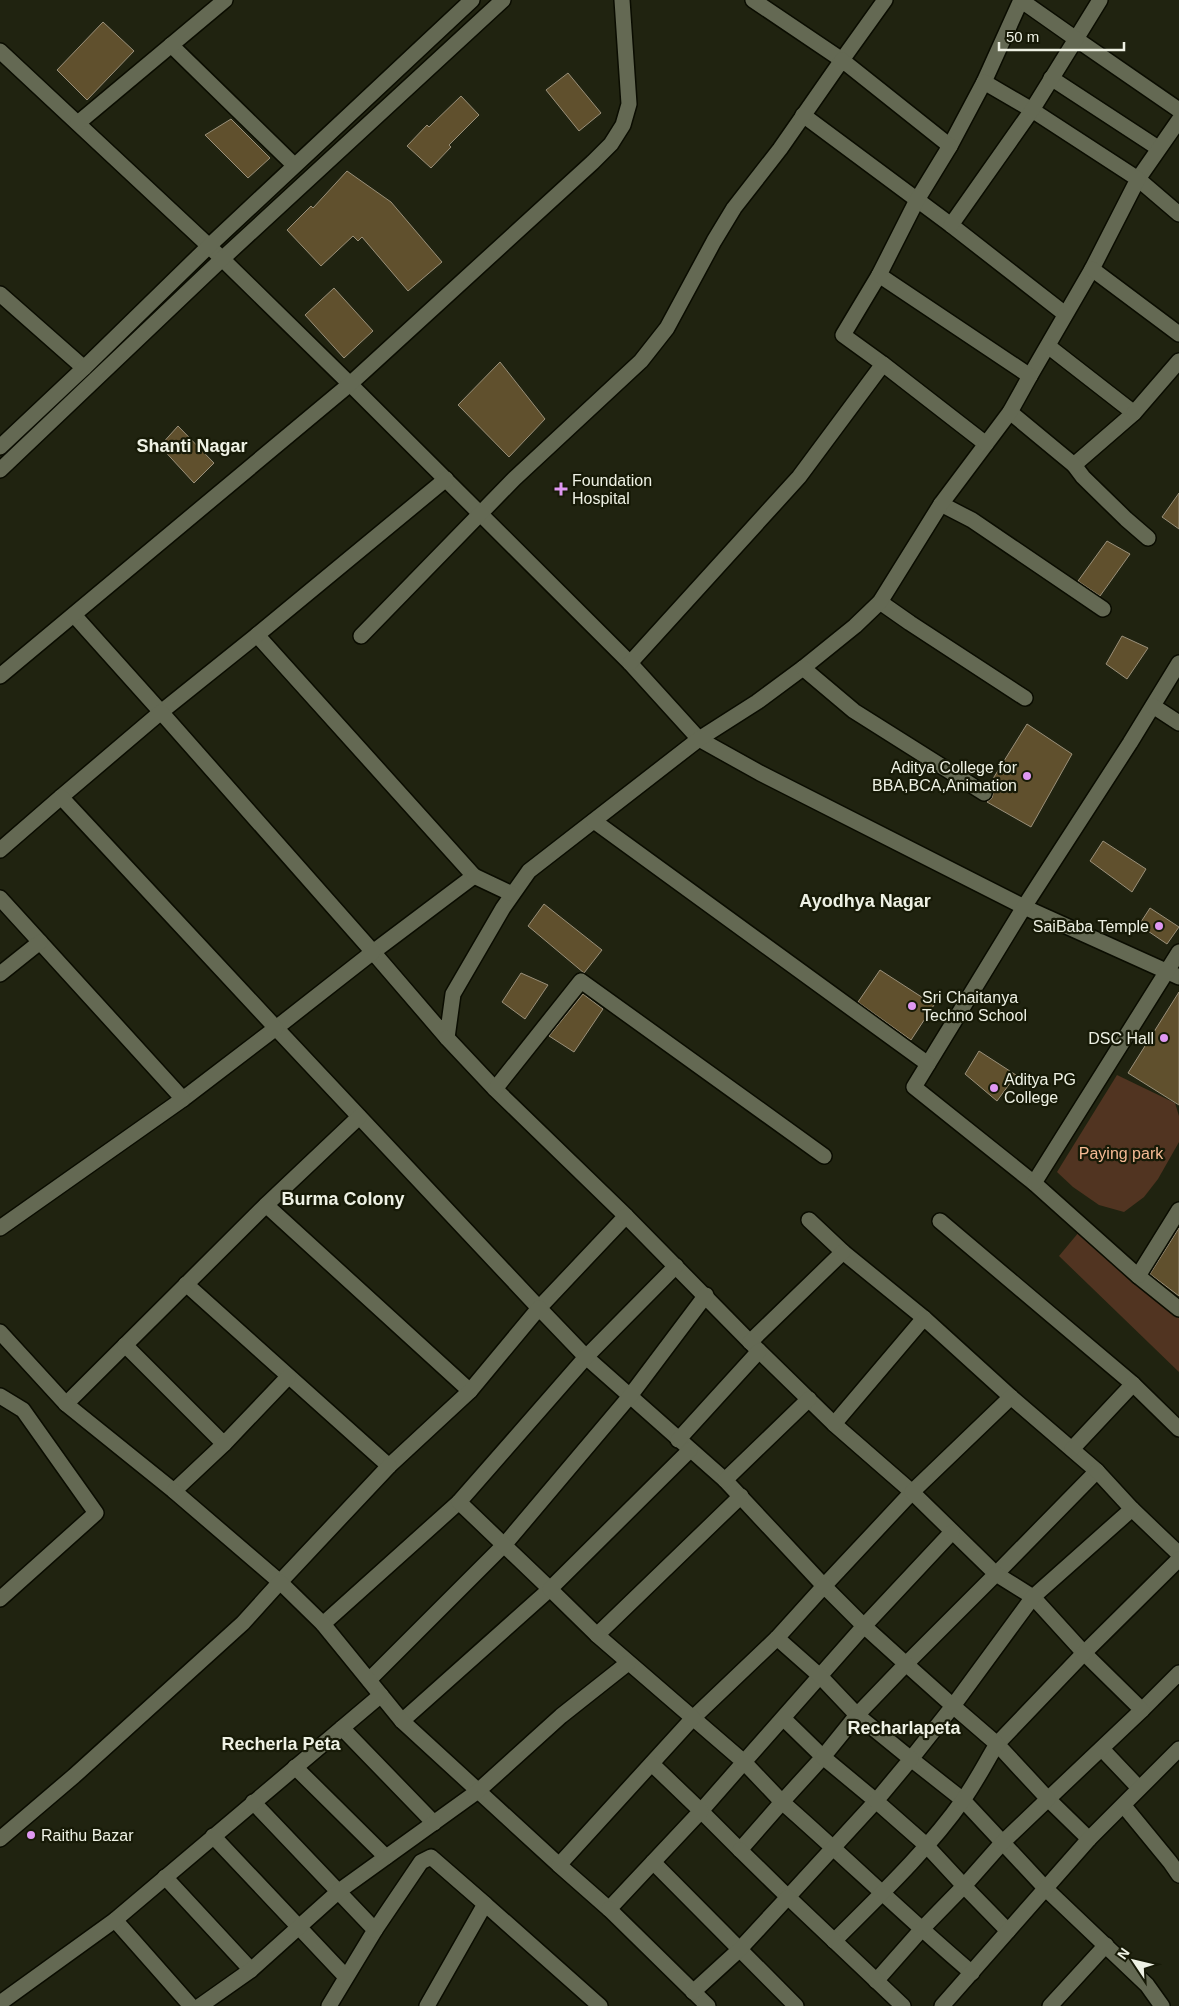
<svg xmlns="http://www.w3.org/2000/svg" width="1179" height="2006" font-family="Arial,sans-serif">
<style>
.green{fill:#513421}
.building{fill:#60502d;stroke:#9a907a}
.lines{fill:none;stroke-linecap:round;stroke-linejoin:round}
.minor-casing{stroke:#0a0c00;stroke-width:18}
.minor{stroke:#646953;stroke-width:15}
.poi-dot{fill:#df98f2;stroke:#171a07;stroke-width:2}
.labels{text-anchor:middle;stroke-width:4.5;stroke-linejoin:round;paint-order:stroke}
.poi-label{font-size:16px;fill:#eef1e4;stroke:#171a07;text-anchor:start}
.park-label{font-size:16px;fill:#f5ba94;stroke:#171a07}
.neighbourhood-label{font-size:18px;font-weight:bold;fill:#eef1e4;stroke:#171a07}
</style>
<rect width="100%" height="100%" fill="#202310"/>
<!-- green -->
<g class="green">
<path d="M1117,1075l58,28 4,13v26l-21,37 -14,18 -20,15 -25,-7 -26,-18 -16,-15z"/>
<path d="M1079,1232l100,86v54l-120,-116z"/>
</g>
<!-- building -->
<g class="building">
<path d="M103,22l31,29 -47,49 -30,-30z"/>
<path d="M568,73l33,40 -22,18 -33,-41z"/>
<path d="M461,96l18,19 -30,30 2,2 -20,21 -24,-22 20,-21 2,2z"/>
<path d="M231,119l39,39 -22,20 -43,-43z"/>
<path d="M347,171l44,31 51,60 -34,29 -46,-54 -4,4 -5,-5 -32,30 -34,-36 24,-24 2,2z"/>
<path d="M334,288l39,43 -29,27 -39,-43z"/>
<path d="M500,362l45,57 -36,38 -51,-52z"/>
<path d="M178,426l36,37 -20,20 -34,-37z"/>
<path d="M1179,493v36l-17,-12z"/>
<path d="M1107,541l23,13 -30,42 -22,-15z"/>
<path d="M1122,636l26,12 -21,31 -21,-15z"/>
<path d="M1027,724l45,30 -41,73 -44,-25 5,-4 1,-4 -4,-9z"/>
<path d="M1103,841l43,28 -14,23 -42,-31z"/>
<path d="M544,904l58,46 -18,23 -56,-47z"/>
<path d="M1150,908l29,19 -12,17 -28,-19z"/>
<path d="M880,970l54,35 -23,35 -53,-38z"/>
<path d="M521,973l27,12 -23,34 -23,-17z"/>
<path d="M1179,992v113l-51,-32z"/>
<path d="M583,994l20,15 -29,43 -25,-16z"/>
<path d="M979,1051l37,24 -19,26 -32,-27z"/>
<path d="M1179,1228v68l-29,-22z"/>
</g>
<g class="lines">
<defs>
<g id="minor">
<path d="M753,0l89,60 43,-60"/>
<path d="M1100,0l-24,39 103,71"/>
<path d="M171,45l123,120"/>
<path d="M0,51l209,195 141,138 280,279 69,76 61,34 264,134 155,70"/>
<path d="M1051,78l107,70"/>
<path d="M984,82l37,-82"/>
<path d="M803,115l148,110 114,89"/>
<path d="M1179,120l-41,59 41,35"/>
<path d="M78,123l147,-123"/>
<path d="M950,146l34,-64 48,28 106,69 -46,90 -62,107"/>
<path d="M951,225l81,-115 44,-71 -54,-38"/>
<path d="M1092,269l87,65"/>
<path d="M879,275l-36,60 40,29"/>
<path d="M0,294l84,74"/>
<path d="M1048,346l86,67 -60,52"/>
<path d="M1010,412l64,53 9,12 43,42 22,19"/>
<path d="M1134,413l45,-52"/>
<path d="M0,447l84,-79 125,-122 263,-246"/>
<path d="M0,470l222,-211 281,-259"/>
<path d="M941,504l31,16 131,89"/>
<path d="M880,602l30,21 115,75"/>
<path d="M74,615l87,97 96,-77 217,241 -101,76 74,86 6,-44 50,-86 26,-37 170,-132 58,-37 46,-34 52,-42 25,-24 61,-98 45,-60 -103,-80 -84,113 -169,186"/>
<path d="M257,635l189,-156"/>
<path d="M361,636l153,-157 127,-118 26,-33 47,-87 20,-33 46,-59 62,-89 108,86 -33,54 -38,75 151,101 -20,36 -24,32"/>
<path d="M1179,663l-49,80 -106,164 -110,180 120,96 104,93 41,33"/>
<path d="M803,668l51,43 130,82"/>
<path d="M0,676l350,-292 243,-222 18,-18 12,-19 6,-21 -7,-104"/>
<path d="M1153,706l26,17"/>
<path d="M61,797l100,-85 212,240 -97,76 263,280 87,-92 -131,-127 -48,-51"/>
<path d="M594,821l334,243"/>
<path d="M0,850l61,-53 215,231 -93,71"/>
<path d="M474,876l38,18"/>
<path d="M0,898l183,201 -183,129"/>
<path d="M0,974l40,-32"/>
<path d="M495,1089l86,-108 243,175"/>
<path d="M1034,1183l145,-231"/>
<path d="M266,1205l204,186"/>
<path d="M809,1220l34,32 81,66 87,79"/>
<path d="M940,1221l193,163"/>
<path d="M1138,1276l41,-66"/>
<path d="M186,1284l203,182 81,-75 69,-83 47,49 139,123 99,106 88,-94 -78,-68 -84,-82 -124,-126"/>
<path d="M0,1332l66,72 200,-199 93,-88"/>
<path d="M750,1342l93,-90"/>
<path d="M125,1345l99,99 64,-67"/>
<path d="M0,1396l23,14 73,103 -96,86"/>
<path d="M1011,1397l86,74 -101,103 -84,-82z"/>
<path d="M66,1404l108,87 50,-47"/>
<path d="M834,1424l90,-106"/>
<path d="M678,1440l81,-89"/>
<path d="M1072,1449l61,-65 46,45"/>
<path d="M725,1480l84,-81"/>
<path d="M174,1491l106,91 109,-116"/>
<path d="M1132,1509l47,45"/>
<path d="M323,1624l136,-122"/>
<path d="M597,1635l144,-139"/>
<path d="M369,1680l136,-136 125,-148 76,-101"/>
<path d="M1142,1710l37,-37"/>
<path d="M783,1718l40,39 -41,45 -38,-40 120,-136 -40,-40 -47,52 -84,80 51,44 -43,49 39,39 42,-48c64,56 125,116 190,171"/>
<path d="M402,1721l148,-132 -91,-87 127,-145 90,-91"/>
<path d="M342,1728l92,95"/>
<path d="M1102,1749l37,39"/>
<path d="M295,1767l91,90"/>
<path d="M253,1802l122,128 -46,76"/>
<path d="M1124,1806l46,56 9,13"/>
<path d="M213,1836l133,141"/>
<path d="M0,1839l74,-63 169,-153 37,-41 43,42 79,97 157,144 134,-147 -96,-83 -47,-46 140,-139"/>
<path d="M1089,1839l-41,-40 94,-89 -58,-57 -51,-56 -37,-23 -90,90 47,42 -42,53 52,41 83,89 101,96 15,21"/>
<path d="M740,1850l48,47 88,-96 -53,-44 34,-42 -37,-39 -43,-38"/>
<path d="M653,1862l143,144"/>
<path d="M559,1865l50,44 92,-98 -49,-47"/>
<path d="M165,1877l86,93"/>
<path d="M485,1904l115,102"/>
<path d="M609,1909l99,97"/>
<path d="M115,1920l76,86"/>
<path d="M375,1930l46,-68 10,-5 54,47 -58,102"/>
<path d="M1008,1931l-44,-45 38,-43 46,-44 -51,-55 87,-91 95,-94"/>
<path d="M834,1941c43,-43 94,-91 129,-141 13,-18 23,-38 34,-56l-44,-38 80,-109 99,-88 -35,-38"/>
<path d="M876,1981l45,-51 43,-44 -38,-41 -50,-44 35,-42 -54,-44 49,-51 -42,-38 88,-94"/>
<path d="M693,1992l46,-42 49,-53 115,109"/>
<path d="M0,2003l115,-83 266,-225"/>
<path d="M200,2006l51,-36 88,-79 139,-100 83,-75 67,-53"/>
<path d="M942,2006l147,-167 90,-90"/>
<path d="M1050,2006l56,-61"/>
</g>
</defs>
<!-- minor casing -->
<use href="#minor" class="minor-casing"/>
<!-- minor -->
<use href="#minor" class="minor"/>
</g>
<!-- markers -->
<g class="poi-dot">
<path d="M558.5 481.5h5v5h5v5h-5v5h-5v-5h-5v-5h5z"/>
<circle cx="1027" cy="776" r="5"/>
<circle cx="1159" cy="926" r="5"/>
<circle cx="912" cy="1006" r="5"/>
<circle cx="1164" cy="1038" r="5"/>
<circle cx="994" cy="1088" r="5"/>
<circle cx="31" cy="1835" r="5"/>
</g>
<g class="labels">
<!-- poi labels -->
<g class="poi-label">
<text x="572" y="486">Foundation<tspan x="572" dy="18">Hospital</tspan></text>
<text x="1017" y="773" text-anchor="end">Aditya College for<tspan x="1017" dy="18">BBA,BCA,Animation</tspan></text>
<text x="1149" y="932" text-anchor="end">SaiBaba Temple</text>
<text x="922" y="1003">Sri Chaitanya<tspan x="922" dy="18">Techno School</tspan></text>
<text x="1154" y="1044" text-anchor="end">DSC Hall</text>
<text x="1004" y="1085">Aditya PG<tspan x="1004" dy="18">College</tspan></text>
<text x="41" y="1841">Raithu Bazar</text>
</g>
<!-- park labels -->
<g class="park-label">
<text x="1121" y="1159">Paying park</text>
</g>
<!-- neighbourhood labels -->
<g class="neighbourhood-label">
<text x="192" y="452">Shanti Nagar</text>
<text x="865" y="907">Ayodhya Nagar</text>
<text x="343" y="1205">Burma Colony</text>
<text x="904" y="1734">Recharlapeta</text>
<text x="281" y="1750">Recherla Peta</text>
</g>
</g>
<!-- north arrow -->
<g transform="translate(1134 1961) rotate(305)" stroke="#171a07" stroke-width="4" paint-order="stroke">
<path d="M0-4L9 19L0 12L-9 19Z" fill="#eef1e4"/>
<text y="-8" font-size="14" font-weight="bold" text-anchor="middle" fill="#eef1e4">N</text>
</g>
<!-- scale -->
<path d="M999 42v8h125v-8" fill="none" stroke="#eef1e4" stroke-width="2.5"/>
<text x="1006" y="42" font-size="15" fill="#eef1e4" stroke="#171a07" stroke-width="4" paint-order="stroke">50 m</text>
</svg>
